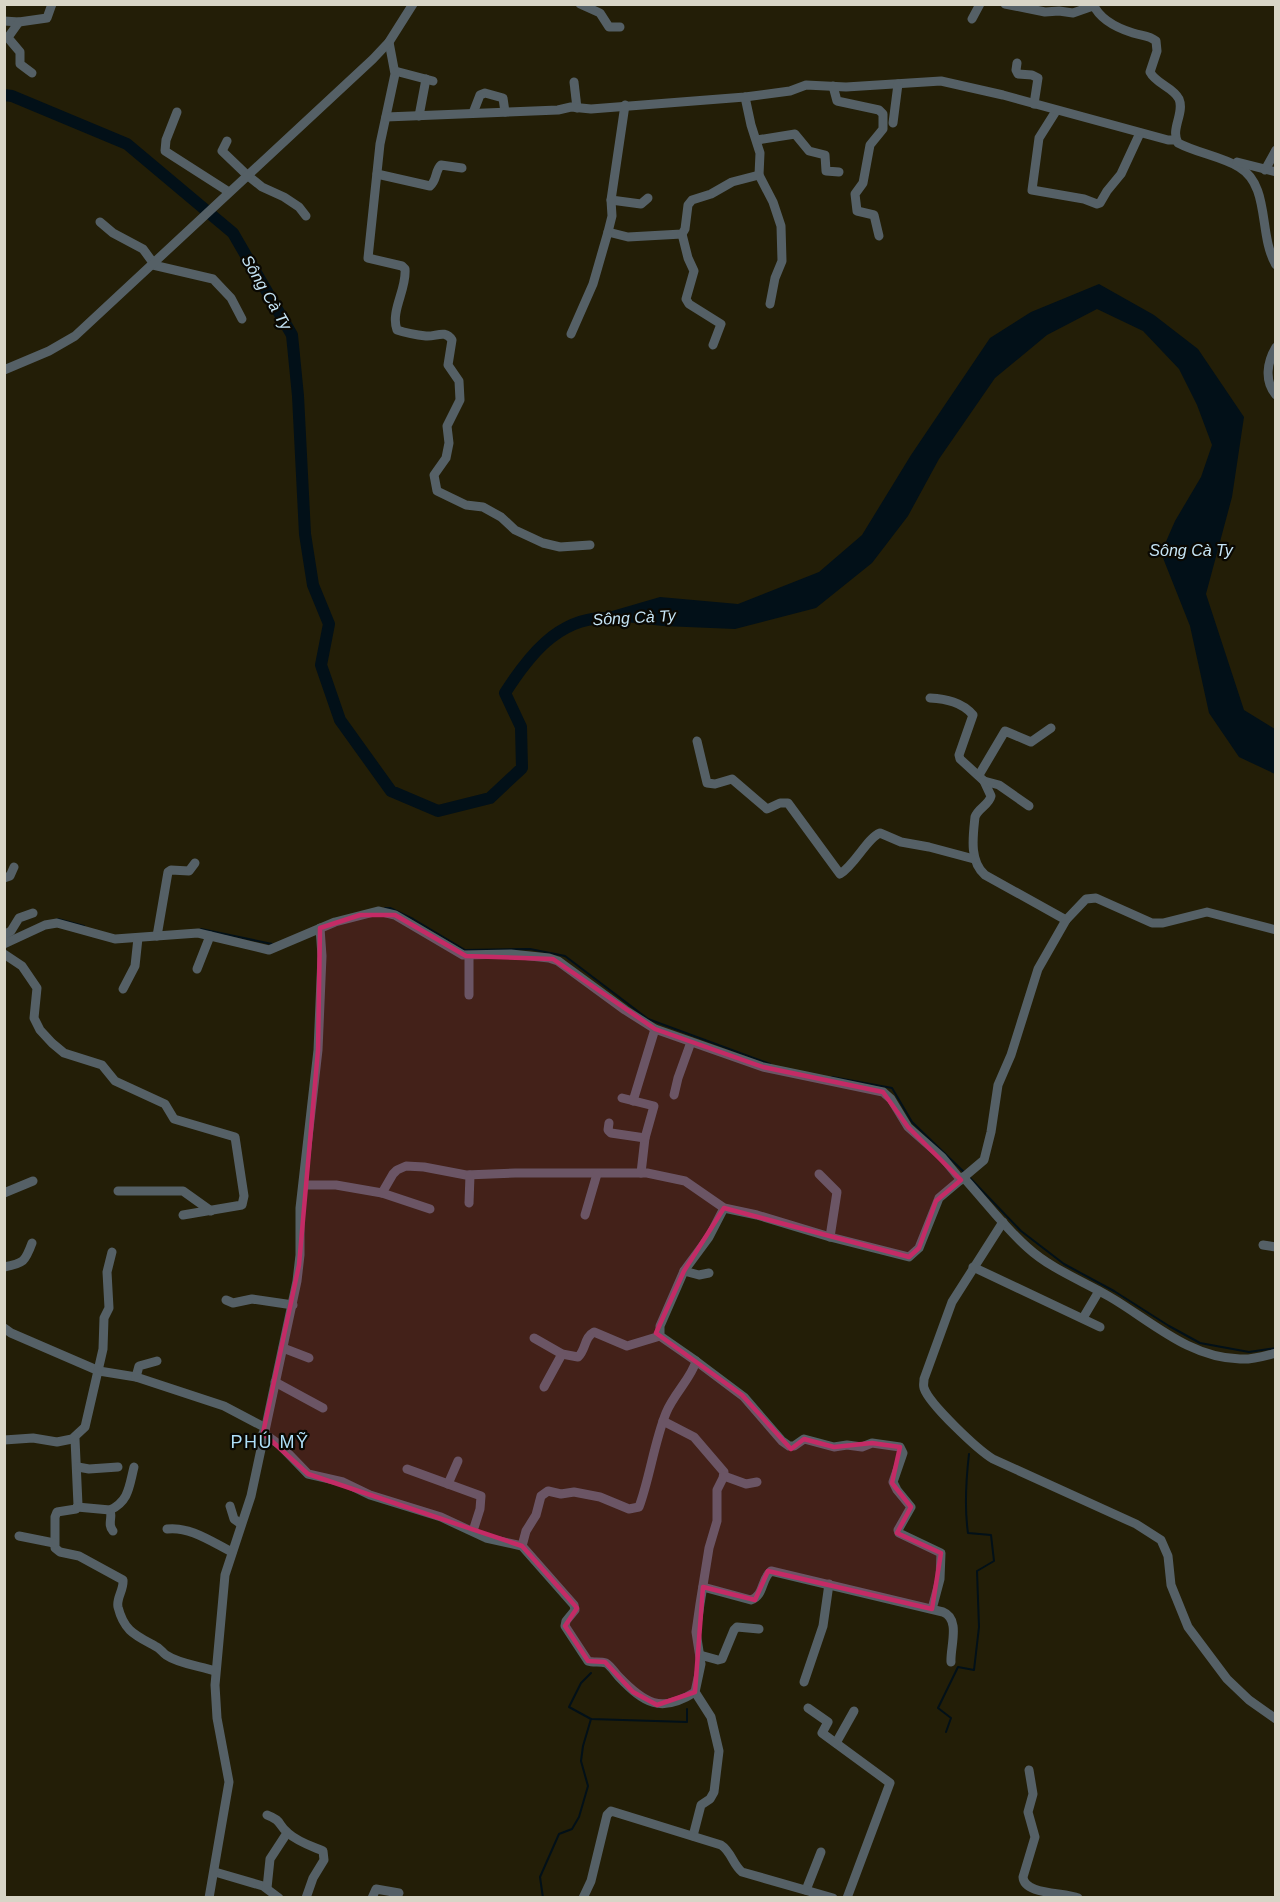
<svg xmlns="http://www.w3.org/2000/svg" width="1280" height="1902" font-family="Arial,sans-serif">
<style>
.water{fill:#021018}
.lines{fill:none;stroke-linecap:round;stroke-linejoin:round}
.stream{stroke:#021018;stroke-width:2}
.river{stroke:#021018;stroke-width:12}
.minor{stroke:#556066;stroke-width:9}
.marked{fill:#c42b66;fill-opacity:0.2;stroke:#c42b66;stroke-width:4.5;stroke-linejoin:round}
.labels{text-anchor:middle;stroke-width:4.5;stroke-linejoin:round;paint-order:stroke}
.water-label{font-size:16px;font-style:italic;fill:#c6e5f6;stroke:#0a0802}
.quarter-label{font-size:18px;letter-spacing:1.5px;fill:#aedef7;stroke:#0a0802}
</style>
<rect width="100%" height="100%" fill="#231e07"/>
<!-- water -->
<path class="water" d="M1099,284l55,31 44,34 46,68 -12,80 -26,97 38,116 31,19v45l-36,-17 -30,-44 -19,-87 -29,-73 14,-32 26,-44 11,-32 -15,-40 -18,-36 -36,-38 -46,-22 -50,26 -52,43 -56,81 -31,57 -36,47 -56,45 -81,21 -72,-3 -75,-8 72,-21 78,7 81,-32 43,-37 49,-80 79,-117 41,-26z"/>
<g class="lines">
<!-- stream -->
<g class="stream">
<path d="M385,908h5l23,11 52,31 65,-1 35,7 83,63 122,45"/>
<path d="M58,919l26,7"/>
<path d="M201,929l71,15"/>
<path d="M832,1077l60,11 20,34 53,51"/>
<path d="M969,1177l52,54 43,33 50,27 55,35 31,17 49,9 27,-4"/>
<path d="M591,1673l-10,10 -12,24 22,12 96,3v-13"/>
<path d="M946,1732l5,-14 -13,-10 20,-41 16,3 5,-43 -2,-56 17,-10 -3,-26 -23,-2c-4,-27 -2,-53 1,-79"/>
<path d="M543,1898l-3,-21 19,-43 13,-5 7,-12 9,-31 -7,-25 2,-15 8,-27"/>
</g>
<!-- river -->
<path class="river" d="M4,95l8,1 115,48 106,89 59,102 6,61 7,138 8,51 16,39 -8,41 19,55 51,71 47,20 52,-13 32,-30 -1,-41 -16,-34c23,-36 52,-74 98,-75"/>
<!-- minor -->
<g class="minor">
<path d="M580,4l20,9 9,14h11"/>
<path d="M1005,4l40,8 14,-1 14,2 20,-7"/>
<path d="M1093,4c7,16 24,24 40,29 9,3 16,2 23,8l1,10 -7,21c6,12 23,15 29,27 6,14 -9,30 -1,44 19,10 42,13 61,24 32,19 19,68 37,98"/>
<path d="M972,19l8,-15"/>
<path d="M4,21l15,1 28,-4 5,-14"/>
<path d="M19,22l-10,14v3l11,13v12l12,9"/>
<path d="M389,42l6,32 -15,70 -12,114 34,8 3,3c2,20 -15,42 -8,61 9,3 19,5 29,6 10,1 19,-7 26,4l-4,25 11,16 1,19 -13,26 2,17 -3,15 -12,17 3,16 29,14 17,2 18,10 14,13 28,13 17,4 30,-2"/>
<path d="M1017,63l-1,7 2,4 14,1 6,3 -4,26"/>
<path d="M395,71l38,10"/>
<path d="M574,82l3,26"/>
<path d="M833,86l4,15 42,9 4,4v15l-13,16 -7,38 -8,11 2,17 17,4 5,21"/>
<path d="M745,97l6,28 9,28 -1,22 14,27 8,24 1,35 -7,17 -5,26"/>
<path d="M1056,111l-17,27 -7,52 52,9 13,5 3,-1 7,-12 14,-17 19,-41"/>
<path d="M177,112l-11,28 -1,11 64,41"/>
<path d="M473,113l7,-18 5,-2 18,5 2,14"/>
<path d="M419,116l7,-37"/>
<path d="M386,117l172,-7 13,-3 20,2 154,-12 45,-6 16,-6 40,2 95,-6 62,14 165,45h8"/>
<path d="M893,123l5,-39"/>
<path d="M757,140l38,-6 14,17 16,4 1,16 13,1"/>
<path d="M227,141l-5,10 25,24 15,12 22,10 15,10 7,9"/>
<path d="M1237,162l39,10"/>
<path d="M1265,170l11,-20"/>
<path d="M377,174l53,12c7,-5 5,-16 11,-21l21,3"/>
<path d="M611,200l30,4 7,-6"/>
<path d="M100,222l13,11 30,16 11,15"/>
<path d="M608,232l20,5 54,-3 3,-5 3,-24 4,-5 19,-6 21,-12 27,-7"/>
<path d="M682,234l6,24 6,13 -8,28 3,5 32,20 -8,21"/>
<path d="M153,265l60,14 18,19 11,21"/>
<path d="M571,334l22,-50 15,-52 4,-16 -1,-16 14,-95"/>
<path d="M1276,347c-9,15 -12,34 0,48"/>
<path d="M4,370l45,-19 26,-15 298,-277 16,-17 24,-38"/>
<path d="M930,698c16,1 32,4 43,17l-14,40 1,4 24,22 7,15c-2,9 -13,12 -16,21 -2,19 -6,44 10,58l81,45"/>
<path d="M697,741l10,42 8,1 17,-5 35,30 13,-6h8l52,71c15,-9 27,-36 40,-41l21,9 28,5 45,12"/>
<path d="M979,775l26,-44 26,11 20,-14"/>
<path d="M984,781l15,4 30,21"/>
<path d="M4,878l6,-2 4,-9"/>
<path d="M4,935l7,-4 8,-13 14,-5"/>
<path d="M157,936l11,-64 3,-2 18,1 6,-8"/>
<path d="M4,944l41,-19 12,-2 58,16 83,-6 71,17 66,-28 43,-11 17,4 68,40 48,-1 38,4 9,3 67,49 30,19 108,38 120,25 8,7 17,28 34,30 19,23"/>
<path d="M4,954l18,12 15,22 -3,30 6,12 12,13 12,10 38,12 13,16 50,23 9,15 61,18 9,59 -2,9 -59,10"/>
<path d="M197,969l13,-33"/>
<path d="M123,989l12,-23 3,-28"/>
<path d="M469,995v-39"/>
<path d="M674,1095l4,-17 13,-36"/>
<path d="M622,1098l32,8 -9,32 -4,35"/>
<path d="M633,1101l22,-72"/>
<path d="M609,1123l-1,7 3,3 34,5"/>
<path d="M819,1174l18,18 -7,45"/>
<path d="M963,1177c22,24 41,50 65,71 23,21 55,33 82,49 41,24 79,61 130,62 12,1 24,-3 36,-6"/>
<path d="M304,1185h32l46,8 11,-19 4,-4 9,-4 18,1 42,8 49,-2h132l38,8 39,27 33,7 73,22 79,20 10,-9 20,-50 45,-38 7,-28 7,-47 13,-30 27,-86 28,-49 20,-21 10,-1 56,25h11l44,-11 69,18"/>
<path d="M118,1191h65l28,20"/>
<path d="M4,1193l29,-12"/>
<path d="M382,1193l48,16"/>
<path d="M469,1203l1,-28"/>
<path d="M585,1215l12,-41"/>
<path d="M1003,1222l-51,80 -28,77c0,4 -1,6 0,9 5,16 54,62 69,71l143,65 25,16 7,16 3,29 17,42 39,52 22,21 27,19"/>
<path d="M1263,1245l13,2"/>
<path d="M4,1267c20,-4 21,-5 28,-24"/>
<path d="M973,1267l127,60"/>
<path d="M684,1271l15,4 10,-2"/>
<path d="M226,1300l7,3 19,-4 41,6"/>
<path d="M1083,1318l16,-27"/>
<path d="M4,1328l7,5 88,38 37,6 88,29 40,21"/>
<path d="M534,1338l28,16 16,3c8,-7 6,-20 16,-25l33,14 33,-10"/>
<path d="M283,1348l26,10"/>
<path d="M696,1361l48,36 38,44 7,5h5l10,-7 30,8 13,-2 15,2 10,-4 28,4 3,6 -10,29 4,8 14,17 -13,23 1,3 42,20 -1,26 -8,30"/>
<path d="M136,1377l3,-11 18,-5"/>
<path d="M275,1382l48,26"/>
<path d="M544,1387l18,-33"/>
<path d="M663,1421l31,16 30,35 -1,6 -6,12v31l-8,27 -9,56 -4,28 5,32 -6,28 16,25 8,34 -5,41 -4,7 -9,6 -8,31"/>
<path d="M263,1433l17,12 28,29 35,8 27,13 71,22 45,21 36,8 52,59 1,5 -9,11 -1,5 23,35c5,2 12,0 18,2 5,3 9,10 13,14 25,26 42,37 76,15"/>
<path d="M75,1439l3,66 -2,4 -19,3 -2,5v31l5,4 19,4 44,24c1,10 -7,18 -5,27 6,24 17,28 37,39 5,2 7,6 11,9 13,9 34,11 49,16"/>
<path d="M4,1440l29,-2 24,4 15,-3 13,-12 18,-78 1,-31 5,-10 -2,-36 5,-20"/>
<path d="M78,1467l11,2 29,-2"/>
<path d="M407,1469l74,27 -1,13 -7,22"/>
<path d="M724,1476l22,8 11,-2"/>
<path d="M448,1484l10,-23"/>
<path d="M230,1506l4,13 7,5"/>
<path d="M77,1507l33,3c3,7 -3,15 3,21"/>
<path d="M110,1510c19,-9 19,-23 24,-43"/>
<path d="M167,1529c22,-3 45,13 65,23"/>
<path d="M19,1536l35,7"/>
<path d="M522,1546l4,-15 10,-16 5,-19 7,-5 13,3 13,-2 26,5 29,12 10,-2c11,-30 15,-64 27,-94 7,-18 26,-36 30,-52l-36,-25v-10l24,-55 25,-34 15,-29"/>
<path d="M703,1587l48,13c13,-4 10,-21 20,-29l172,41c18,7 7,35 8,50"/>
<path d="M700,1655l18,5 4,-1 12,-29 3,-3 22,2"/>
<path d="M804,1682l19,-56 6,-42"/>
<path d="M808,1708l20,14 -6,11 68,50 -43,115"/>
<path d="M836,1743l18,-32"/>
<path d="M1029,1770l4,24 -5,18 7,25 -12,40c1,18 41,15 55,21"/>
<path d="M267,1815c16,6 10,9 21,18 10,9 23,13 35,18l1,9 -11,18 -7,20"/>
<path d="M215,1872l48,14 16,12"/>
<path d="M267,1888l3,-29 17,-26"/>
<path d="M806,1890l15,-38"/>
<path d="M209,1898l20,-116 -12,-64 -2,-33 10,-110 26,-79 46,-215 3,-26v-47l18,-158 4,-94 -2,-28"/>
<path d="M372,1898l4,-9 23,4"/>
<path d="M583,1898l8,-17 16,-66 4,-4 110,34c10,6 12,20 21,27l91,26"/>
</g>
</g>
<!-- marked area -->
<path class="marked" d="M360,915h35l71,41 87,3 102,70 108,38 120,25 25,35 53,53 -25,21 -17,47 -10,9 -185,-49 -40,63 -28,62 86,62 49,54 13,-10 30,8 38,-4 28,4 -8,36 19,24 -14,26 44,20 -9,56 -164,-38 -13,29 -52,-13 -8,105 -38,13 -24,-13 -28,-30 -17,-1 -23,-35 12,-18 -55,-62 -214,-72 -45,-41 36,-168 19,-215 2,-122z"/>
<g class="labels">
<!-- water labels -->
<g class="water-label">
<text transform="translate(267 292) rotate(60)" y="6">Sông Cà Ty</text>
<text x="1191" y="556">Sông Cà Ty</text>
<text transform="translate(634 617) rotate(-3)" y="6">Sông Cà Ty</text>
</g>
<!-- quarter labels -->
<g class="quarter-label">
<text x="270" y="1448">PHÚ MỸ</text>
</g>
</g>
<!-- border -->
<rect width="1280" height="1902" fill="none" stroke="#d8d5c7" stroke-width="12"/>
</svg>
